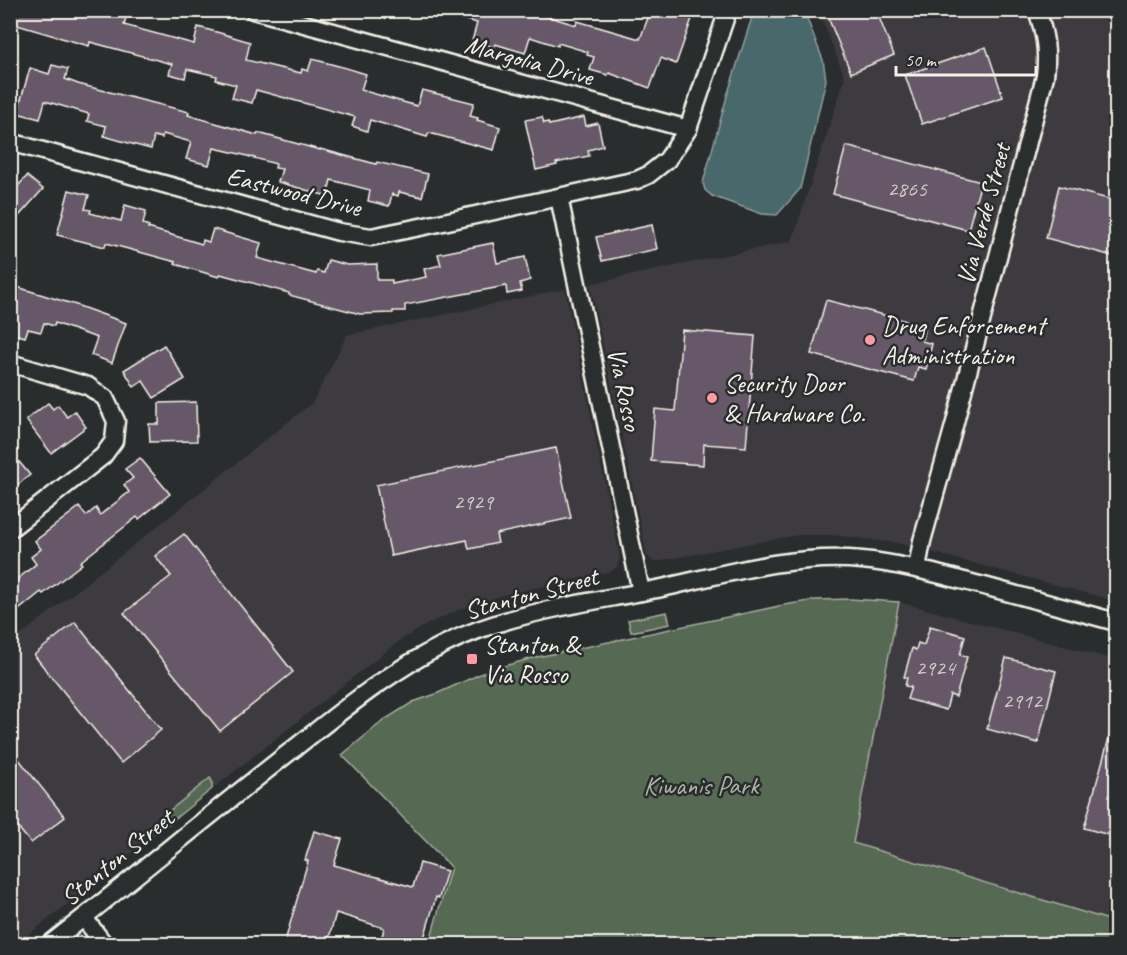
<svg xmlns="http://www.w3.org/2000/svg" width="1127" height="955" font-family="Caveat,sans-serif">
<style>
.built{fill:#3c3a3f}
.green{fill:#566953;stroke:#a5ad9e;stroke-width:1.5}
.water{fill:#4a686c;stroke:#8e9f9e;stroke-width:1.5}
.building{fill:#665967;stroke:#f4f1e8;stroke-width:1.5}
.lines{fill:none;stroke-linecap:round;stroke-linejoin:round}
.street-casing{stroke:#f4f1e8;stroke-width:21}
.street{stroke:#2a2d2e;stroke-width:16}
.poi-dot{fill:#ff9aa2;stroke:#2a2d2e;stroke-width:2}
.labels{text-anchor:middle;stroke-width:5;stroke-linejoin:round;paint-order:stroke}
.number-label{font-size:22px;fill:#d0cbc8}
.street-label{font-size:26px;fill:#f4f1e8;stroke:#2a2d2e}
.poi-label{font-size:26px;fill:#f4f1e8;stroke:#2a2d2e;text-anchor:start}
.park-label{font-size:26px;fill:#adb4a5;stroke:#2a2d2e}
</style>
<rect width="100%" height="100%" fill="#2a2d2e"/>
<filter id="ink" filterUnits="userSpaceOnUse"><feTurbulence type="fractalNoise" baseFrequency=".0167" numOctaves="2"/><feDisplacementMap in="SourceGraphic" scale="12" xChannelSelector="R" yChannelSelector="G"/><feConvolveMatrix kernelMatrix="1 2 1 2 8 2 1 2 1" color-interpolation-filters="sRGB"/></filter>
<g filter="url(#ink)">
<!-- built -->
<g class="built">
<path d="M819,11h297v590l-219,-58 -65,-8h-32l-31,5 -115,22 -7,-6 -57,-272 202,-43 53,-163z"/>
<path d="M565,289l55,268 -3,10 -7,5 -107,23 -40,13 -37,17 -27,16 -382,303h-6v-301l302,-241 34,-67z"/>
<path d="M899,602l217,58v262l-263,-79z"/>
</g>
<!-- green -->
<g class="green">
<path d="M849,599l50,3 -46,241 263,79v22h-687l22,-77 -109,-112 42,-35 29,-18 23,-8 51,-23 46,-13 251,-53 32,-5z"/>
<path d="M667,612l3,12 -39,8 -3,-12z"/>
<path d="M210,778l2,3v8l-44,35 -11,1 -4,-1z"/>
</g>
<!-- water -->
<path class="water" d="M754,11h50l19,49 3,20 -26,109 -23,26 -15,-1 -50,-18 -7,-6 -2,-7 24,-87z"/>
<!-- building -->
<g class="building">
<path d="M10,10h118l-4,15 70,19 4,-17 22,6 30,9 -4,18 55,13 1,-4 6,2 4,-12 34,9 20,6 -5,16 56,16 5,-16 52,13 -4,13 8,2 -1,2 23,7 -6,23 -65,-17 -2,4 -57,-17 -3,11 -15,-5 3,-9 -99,-27 -4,13 -20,-5 4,-13 -20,-5 1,-4 -30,-7 -2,9 -16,-4 3,-10 -82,-22 -1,4 -79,-23z"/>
<path d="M449,10h78l49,15 1,-4 63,18 11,-29h44l-19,54 -15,-6 -11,30 -41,-15 -1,2 -18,-5 4,-13 -7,-2 1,-3 -30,-9v3l-28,-9 -5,16 -30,-9 -1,3 -22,-6 5,-18 -28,-8z"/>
<path d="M825,10h51l18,45 -43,18z"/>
<path d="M986,47l17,50 -81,27 -17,-49z"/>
<path d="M52,65l16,4 -3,10 13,5 111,28 -1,3 69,20 1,-2 62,17v-1l56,15 1,-2 51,12 -6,23 -23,-5 -1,4 -6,-2 -3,12 -21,-5 2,-11 -39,-10 -4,16 -49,-14 4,-13 -7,-1 1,-4 -36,-10 -26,-6 -5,17 -23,-6 5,-17 -28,-8 -1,4 -8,-2 -3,13 -19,-5 -28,-8 2,-10 -19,-5 2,-7 -44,-13 -5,18 -23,-6 13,-45 19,6z"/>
<path d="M542,117l2,6 4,-1 1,3 35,-8 2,9 12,-3 5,23 -15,4 1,6 -33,7 1,2 -21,5 -11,-50z"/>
<path d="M846,146l135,36 -13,48 -135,-36z"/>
<path d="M27,176l16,13 -33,37v-31z"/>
<path d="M1059,186l57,15v56l-70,-19z"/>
<path d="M69,190l20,5 -4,14 6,1 -1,3 31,8 4,-16 21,6 -3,13 6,2 -1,2 54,16 1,-4 6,2 4,-13 48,14 -4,15 59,16 1,-3 7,2 4,-13 19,5 30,-1v16h15v4l34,-7 -2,-8 17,-4 -3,-11 55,-11 4,20 28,-6 5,23 -10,3 2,8 -15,3 -1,-8 -101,19v6h-12v2l-33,1 -71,-19v-2l-69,-19 -1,3 -44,-13 1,-2 -70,-19 -1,4 -48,-12z"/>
<path d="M652,225l5,24 -55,12 -6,-24z"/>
<path d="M17,287l59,18 50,18 -14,40 -21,-8 6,-17 -42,-15 -1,3 -10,-3 -3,9 -13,-3 -3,8 -15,-4v-24z"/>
<path d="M826,300l100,26 -4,15 10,3 -6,25 -8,-2 -4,14 -103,-27z"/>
<path d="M682,330l73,6 -9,111 -42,-3 -1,21 -52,-4 4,-52 20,2z"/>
<path d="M164,345l21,34 -31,19 -11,-17 -9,6 -10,-17z"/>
<path d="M196,402l1,39 -47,1 -1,-18h10v-21z"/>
<path d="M48,403l5,6 5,-4 9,12 8,-6 11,16 -35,26 -25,-33z"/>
<path d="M556,448l15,70 -75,16 2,9 -29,6 -2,-9 -76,16 -15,-71z"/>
<path d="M10,451l20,24 -20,16z"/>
<path d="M140,458l30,36 -31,25 -2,-2 -57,45 2,2 -39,30 -2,-2 -31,25v-32l26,-21 -5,-7 10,-8 -6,-8 44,-34 7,9 10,-8 4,7 29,-23 -5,-7 9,-7 -8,-9z"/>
<path d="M184,534l109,138 -73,59 -96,-118 47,-37 -16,-20z"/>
<path d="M75,622l86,108 -40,33 -87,-108z"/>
<path d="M930,626l35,10 -5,19 7,2 -11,40 -6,-2 -4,15 -39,-11 4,-12 -6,-1 2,-8 -3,-1 8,-29 4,2 2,-7 6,2z"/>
<path d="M1006,658l50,13 -18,72 -51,-14z"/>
<path d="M1112,727h4v110l-32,-9z"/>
<path d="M10,748l55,69 -34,26 -21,-25z"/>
<path d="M314,831l28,8 -8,26 79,22 7,-24 27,8 -8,27 -3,-1 -14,48h-42l4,-17 -48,-15 -9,32h-43l24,-84 -3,-1z"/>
</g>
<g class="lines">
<defs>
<g id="street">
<path d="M253,10l435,119"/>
<path d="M10,142l329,90 32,5 54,-11 212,-46 11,-5 19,-15 21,-31 40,-119"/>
<path d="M559,197l82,395"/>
<path d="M10,363l78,23 17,12 11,23 -2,20 -11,15 -93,73"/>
<path d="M917,568l5,-27 32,-115 91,-350c3,-25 0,-42 -8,-66"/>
<path d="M84,918l20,26"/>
<path d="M50,944c79,-62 157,-127 237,-190 50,-39 99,-81 156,-109 68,-34 146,-42 219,-57 63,-14 135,-35 200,-28 42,4 82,16 122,26 44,12 88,24 132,36"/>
</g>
</defs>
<!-- street casing -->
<use href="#street" class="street-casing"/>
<!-- street -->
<use href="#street" class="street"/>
</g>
</g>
<!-- markers -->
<g class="poi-dot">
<circle cx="870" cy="340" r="6"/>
<circle cx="712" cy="398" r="6"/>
<rect x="466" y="653" width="12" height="12" rx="3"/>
</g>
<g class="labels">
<!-- number labels -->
<g class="number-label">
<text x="907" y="196">2865</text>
<text x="473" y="509">2929</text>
<text x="935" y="675">2924</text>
<text x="1022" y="708">2912</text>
</g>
<!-- street labels -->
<g class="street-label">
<text transform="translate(529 60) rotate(15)" y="9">Margolia Drive</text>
<text transform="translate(294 191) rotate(14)" y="9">Eastwood Drive</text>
<text transform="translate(983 214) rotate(-75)" y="9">Via Verde Street</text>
<text transform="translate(625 389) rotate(78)" y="9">Via Rosso</text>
<text transform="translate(531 593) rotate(-15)" y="9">Stanton Street</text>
<text transform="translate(117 857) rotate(-39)" y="9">Stanton Street</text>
</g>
<!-- poi labels -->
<g class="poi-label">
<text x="882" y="334">Drug Enforcement<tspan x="882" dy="30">Administration</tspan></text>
<text x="724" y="392">Security Door<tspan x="724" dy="30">&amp; Hardware Co.</tspan></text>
<text x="484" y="653">Stanton &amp;<tspan x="484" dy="30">Via Rosso</tspan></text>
</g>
<!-- park labels -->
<g class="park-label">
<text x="701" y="794">Kiwanis Park</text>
</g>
</g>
<!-- margin -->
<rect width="1127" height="955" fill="none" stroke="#2a2d2e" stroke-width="36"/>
<rect x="18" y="18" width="1091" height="919" fill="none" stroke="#f4f1e8" stroke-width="2" filter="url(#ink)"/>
<!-- scale -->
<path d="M896 66v9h140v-9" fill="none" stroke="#f4f1e8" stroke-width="3"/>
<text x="905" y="66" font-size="18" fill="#f4f1e8" stroke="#2a2d2e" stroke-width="4.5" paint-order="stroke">50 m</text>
</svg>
